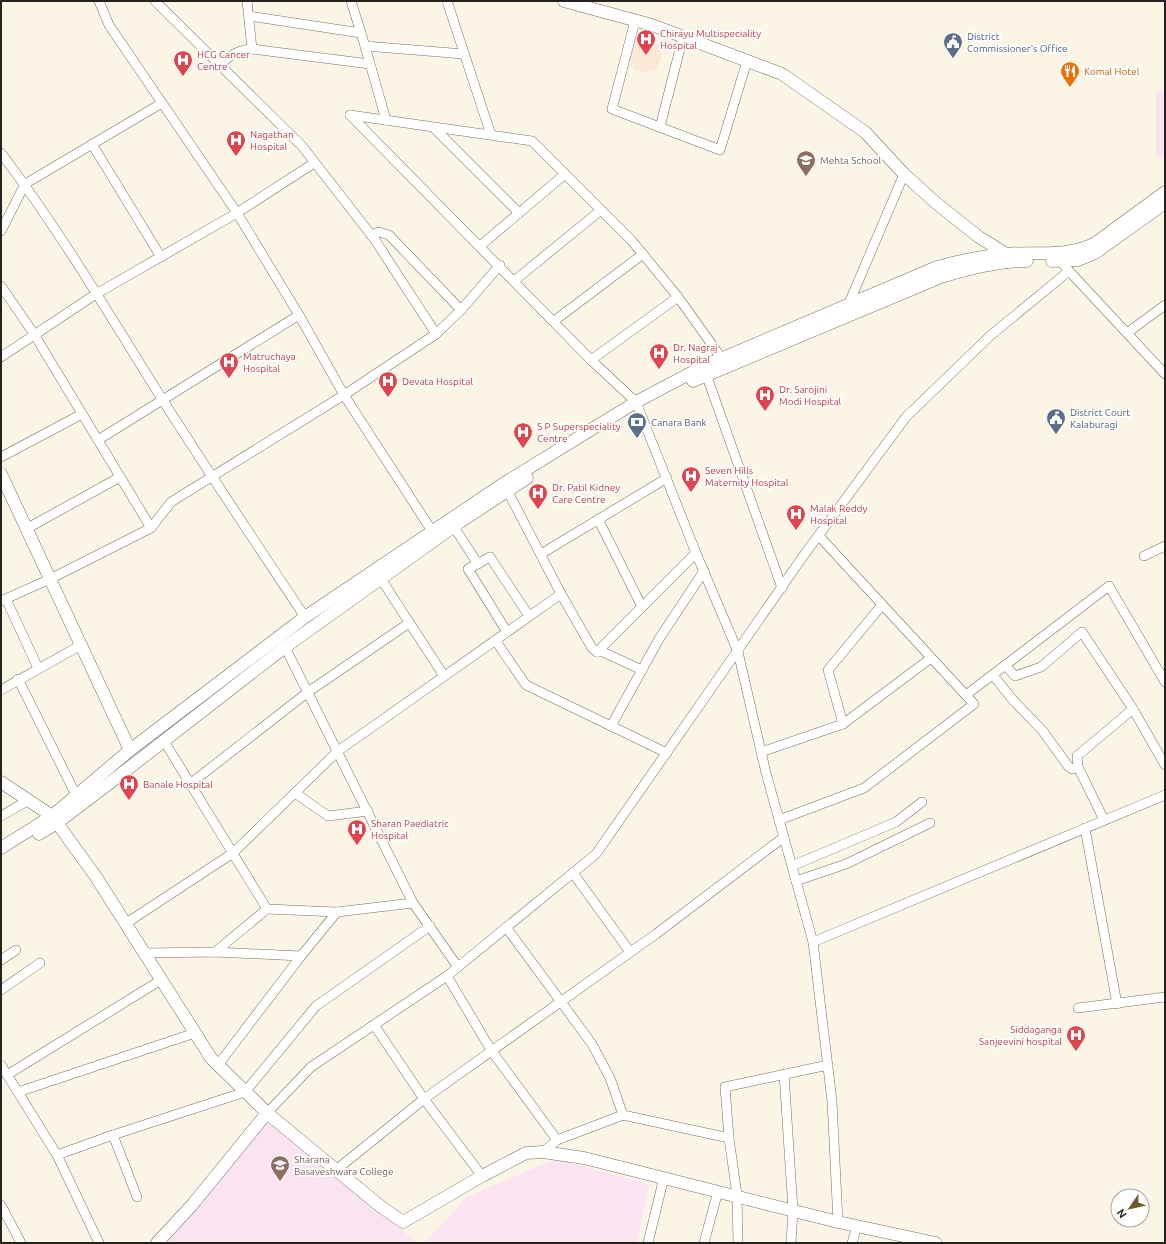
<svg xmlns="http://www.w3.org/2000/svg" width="1166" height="1244" font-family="Ubuntu,sans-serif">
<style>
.education{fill:#fae4f1}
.medical{fill:#f9e8d6}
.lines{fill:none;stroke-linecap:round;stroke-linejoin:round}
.street-casing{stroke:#757062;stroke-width:10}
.secondary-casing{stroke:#757062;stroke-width:13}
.street{stroke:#fff;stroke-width:9}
.secondary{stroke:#fff;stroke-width:12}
.labels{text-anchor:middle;stroke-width:3.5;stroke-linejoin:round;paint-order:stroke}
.health-label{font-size:10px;fill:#be3a42;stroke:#fff;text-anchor:start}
.service-label{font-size:10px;fill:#4e5e75;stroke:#fff;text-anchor:start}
.food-label{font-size:10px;fill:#c56008;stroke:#fff;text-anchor:start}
.education-label{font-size:10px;fill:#785e54;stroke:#fff;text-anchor:start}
</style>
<rect width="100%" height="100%" fill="#fbf5e6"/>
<!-- education -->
<g class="education">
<rect x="1156" y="90" width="9" height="68"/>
<path d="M268,1121l150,122h-252z"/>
<path d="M556,1159l93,25 -12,59h-213l44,-47z"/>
</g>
<!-- medical -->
<path class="medical" d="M635,43l19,6 2,-5 8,2 -8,26 -8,-2 -1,3 -14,-4 1,-5 -5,-2z"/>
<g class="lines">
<defs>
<g id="street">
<path d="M99,1l10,24 128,188 62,102 45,80 88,136"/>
<path d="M155,1l147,145 73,94 61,94"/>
<path d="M247,1l5,48"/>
<path d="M351,1l14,45 99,8"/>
<path d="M447,1l44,134"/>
<path d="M249,16l112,17"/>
<path d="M635,21l-23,88 108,41 27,-89"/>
<path d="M365,46l21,74"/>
<path d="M220,65c10,-10 18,-15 32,-16l118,15"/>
<path d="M350,115l241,245 45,42 60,151 42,99 28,121 47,169 19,159 6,121"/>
<path d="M350,115l182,26 100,100 46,56 47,66"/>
<path d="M433,127l86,86"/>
<path d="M660,127l23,-90"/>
<path d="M92,144l69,113"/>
<path d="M1,153c57,75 106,158 156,238 48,76 98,151 148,226"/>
<path d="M1,231l24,-47 137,-81"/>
<path d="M371,235l8,-3 10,3 72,75"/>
<path d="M480,246l85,-72"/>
<path d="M1069,271l96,103"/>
<path d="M514,281l87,-71"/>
<path d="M1,286l33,48 117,194"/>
<path d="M851,307l-2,-4 55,-129"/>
<path d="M554,321l89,-67"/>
<path d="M1127,333l38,-28"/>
<path d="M1,357l95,-63 141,-81 77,-50"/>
<path d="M591,360l87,-63"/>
<path d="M706,374l76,214"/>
<path d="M98,440l201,-125"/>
<path d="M1,457l81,-43"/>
<path d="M598,519l44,88"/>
<path d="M454,527l24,37"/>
<path d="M26,529l94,-52"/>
<path d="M541,554l126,-76"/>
<path d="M1144,556l21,-10"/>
<path d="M381,579l63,97"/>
<path d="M561,594l31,54 5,4 99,-99"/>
<path d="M6,599l32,69"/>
<path d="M1,601l49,-22 101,-51 20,-26 173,-107 92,-61 25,-24 39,-45"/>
<path d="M507,632l-39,-63 22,-12 39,59"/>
<path d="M495,640l31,45 141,68"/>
<path d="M285,647l128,256 45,64"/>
<path d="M597,652h6l39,18"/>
<path d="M1005,665l10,11 26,-9 41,-35 51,77 32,56"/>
<path d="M993,675l19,24 30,31 26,36 4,3 6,-2"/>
<path d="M18,679l59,118"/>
<path d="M1,690l80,-45"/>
<path d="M966,695l143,-109 56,96"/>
<path d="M843,724l-15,-54 54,-65"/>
<path d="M611,726l48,-87 45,-68"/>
<path d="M164,741l103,168 70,3 -36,44 -83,109"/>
<path d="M761,752l82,-28 88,-66"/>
<path d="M190,784l118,-92 101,-69"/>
<path d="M295,793l33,23 40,-5"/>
<path d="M1,816l28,-16"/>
<path d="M779,820l85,-32 110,-84 -155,-168"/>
<path d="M1104,820l-26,-53 -1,-11 56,-47"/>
<path d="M1085,828l32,176"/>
<path d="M792,866l104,-44 26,-20"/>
<path d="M573,873l57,79"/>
<path d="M796,881l50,-17 84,-41"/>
<path d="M337,912l76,-9"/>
<path d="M125,924l108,-71 105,-102 223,-157 -56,-108"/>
<path d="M506,927l86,117 18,34 13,37"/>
<path d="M813,942l352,-147"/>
<path d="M215,952l52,-43"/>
<path d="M144,953l71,-1 86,4"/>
<path d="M1,960l15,-10"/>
<path d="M447,976l44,74 66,90"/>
<path d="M1,990l39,-27"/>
<path d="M1078,1008l87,-11"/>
<path d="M374,1025l50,74 58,77"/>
<path d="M1,1065l56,90 56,-20 132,-43 71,-86 114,-80"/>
<path d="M784,1074l9,136 -2,33"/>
<path d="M7,1075l154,-95"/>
<path d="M18,1092l177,-59"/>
<path d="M267,1113l44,-46 136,-91 149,-122 208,-299 102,-138 85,-82 78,-64 -12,-14"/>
<path d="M113,1135l24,62"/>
<path d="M543,1152l14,-12 66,-25 106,23"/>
<path d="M57,1155l42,88"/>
<path d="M336,1170l88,-71 232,-165 128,-97"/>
<path d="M1,1205l20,38"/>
<path d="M648,1243l16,-66"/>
<path d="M704,1243l14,-52"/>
<path d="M738,1243l-1,-48 -8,-57 -4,-51 103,-22"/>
<path d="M852,1243l5,-17"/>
</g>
<g id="secondary">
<path d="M564,1l88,24 130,49 83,58 39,42 32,29 43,34 29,18"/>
<path d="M1052,261l26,-1 17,-7 70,-50"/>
<path d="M693,381l248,-104c28,-8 57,-16 86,-16"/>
<path d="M1,474l129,276"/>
<path d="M1,782l51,34 44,61 115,181 56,55 113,93 23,16 79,-46 44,-23 17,-1 41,6 254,64 98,21"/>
<path d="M39,834l18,-11 50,-38 178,-138 175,-125 67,-44"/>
<path d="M1,848l51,-32 78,-66 175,-133 201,-135 130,-80 68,-36 233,-99c22,-6 46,-11 69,-13 32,-3 57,4 88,-10l71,-52"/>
<path d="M157,1243l35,-38 75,-92"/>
</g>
</defs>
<!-- street casing -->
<use href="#street" class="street-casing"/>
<!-- secondary casing -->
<use href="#secondary" class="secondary-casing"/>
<!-- street -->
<use href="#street" class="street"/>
<!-- secondary -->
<use href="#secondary" class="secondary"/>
</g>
<!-- icons -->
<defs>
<symbol id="hospital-pin" viewBox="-11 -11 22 30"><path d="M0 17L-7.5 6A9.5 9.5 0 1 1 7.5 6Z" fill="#e0444e" stroke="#fff"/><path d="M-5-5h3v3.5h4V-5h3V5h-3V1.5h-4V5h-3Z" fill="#fff"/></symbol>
<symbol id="civic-pin" viewBox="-11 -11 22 30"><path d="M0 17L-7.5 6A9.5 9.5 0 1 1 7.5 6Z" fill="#5c6f8a" stroke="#fff"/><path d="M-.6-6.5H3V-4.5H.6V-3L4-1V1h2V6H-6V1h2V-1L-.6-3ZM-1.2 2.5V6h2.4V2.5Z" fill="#fff"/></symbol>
<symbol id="restaurant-pin" viewBox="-11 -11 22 30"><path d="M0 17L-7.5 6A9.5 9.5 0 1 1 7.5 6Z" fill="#e8710a" stroke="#fff"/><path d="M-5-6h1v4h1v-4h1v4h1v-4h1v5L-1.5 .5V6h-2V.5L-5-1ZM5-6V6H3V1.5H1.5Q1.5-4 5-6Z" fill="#fff"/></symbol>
<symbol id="school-pin" viewBox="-11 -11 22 30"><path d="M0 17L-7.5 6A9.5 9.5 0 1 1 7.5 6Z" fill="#8d6e63" stroke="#fff"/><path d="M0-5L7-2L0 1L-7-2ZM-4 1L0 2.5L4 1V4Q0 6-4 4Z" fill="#fff"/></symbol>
<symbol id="bank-pin" viewBox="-11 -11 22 30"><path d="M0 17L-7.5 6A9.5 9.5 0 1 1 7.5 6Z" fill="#5c6f8a" stroke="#fff"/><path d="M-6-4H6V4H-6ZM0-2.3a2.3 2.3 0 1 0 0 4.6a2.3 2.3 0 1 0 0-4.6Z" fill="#fff"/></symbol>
<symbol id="university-pin" viewBox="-11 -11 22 30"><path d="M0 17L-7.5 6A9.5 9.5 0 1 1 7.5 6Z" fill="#8d6e63" stroke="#fff"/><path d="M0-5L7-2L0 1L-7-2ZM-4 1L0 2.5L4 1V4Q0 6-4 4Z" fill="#fff"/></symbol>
</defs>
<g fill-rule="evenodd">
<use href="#hospital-pin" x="635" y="28" width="22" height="30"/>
<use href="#civic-pin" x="942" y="31" width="22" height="30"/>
<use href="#hospital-pin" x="172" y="49" width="22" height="30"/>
<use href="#restaurant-pin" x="1059" y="60" width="22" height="30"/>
<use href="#hospital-pin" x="225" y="129" width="22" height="30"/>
<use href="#school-pin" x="795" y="149" width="22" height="30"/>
<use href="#hospital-pin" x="648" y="342" width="22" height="30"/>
<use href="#hospital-pin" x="218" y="351" width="22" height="30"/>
<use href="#hospital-pin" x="377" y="370" width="22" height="30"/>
<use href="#hospital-pin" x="754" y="384" width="22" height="30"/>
<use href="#civic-pin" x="1045" y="407" width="22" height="30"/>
<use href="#bank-pin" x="626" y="411" width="22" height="30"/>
<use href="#hospital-pin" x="512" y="421" width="22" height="30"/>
<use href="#hospital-pin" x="680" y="465" width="22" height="30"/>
<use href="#hospital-pin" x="527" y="482" width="22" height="30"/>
<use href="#hospital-pin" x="785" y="503" width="22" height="30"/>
<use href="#hospital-pin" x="118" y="773" width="22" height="30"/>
<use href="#hospital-pin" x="346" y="818" width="22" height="30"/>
<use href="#hospital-pin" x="1065" y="1024" width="22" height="30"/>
<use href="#university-pin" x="269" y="1154" width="22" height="30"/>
</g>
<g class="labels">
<!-- health labels -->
<g class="health-label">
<text x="660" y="37">Chirayu Multispeciality<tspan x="660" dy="12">Hospital</tspan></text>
<text x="197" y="58">HCG Cancer<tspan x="197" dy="12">Centre</tspan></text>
<text x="250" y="138">Nagathan<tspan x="250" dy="12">Hospital</tspan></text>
<text x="673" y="351">Dr. Nagraj<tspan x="673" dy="12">Hospital</tspan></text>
<text x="243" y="360">Matruchaya<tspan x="243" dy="12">Hospital</tspan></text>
<text x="402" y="385">Devata Hospital</text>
<text x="779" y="393">Dr. Sarojini<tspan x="779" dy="12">Modi Hospital</tspan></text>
<text x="537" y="430">S P Superspeciality<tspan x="537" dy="12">Centre</tspan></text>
<text x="705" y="474">Seven Hills<tspan x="705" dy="12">Maternity Hospital</tspan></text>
<text x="552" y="491">Dr. Patil Kidney<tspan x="552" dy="12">Care Centre</tspan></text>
<text x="810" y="512">Malak Reddy<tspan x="810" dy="12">Hospital</tspan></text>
<text x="143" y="788">Banale Hospital</text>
<text x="371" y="827">Sharan Paediatric<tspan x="371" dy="12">Hospital</tspan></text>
<text x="1062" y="1033" text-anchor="end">Siddaganga<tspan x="1062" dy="12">Sanjeevini hospital</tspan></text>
</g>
<!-- service labels -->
<g class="service-label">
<text x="967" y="40">District<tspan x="967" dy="12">Commissioner's Office</tspan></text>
<text x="1070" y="416">District Court<tspan x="1070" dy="12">Kalaburagi</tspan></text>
<text x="651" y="426">Canara Bank</text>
</g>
<!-- food labels -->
<g class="food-label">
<text x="1084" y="75">Komal Hotel</text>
</g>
<!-- education labels -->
<g class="education-label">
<text x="820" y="164">Mehta School</text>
<text x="294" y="1163">Sharana<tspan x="294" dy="12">Basaveshwara College</tspan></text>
</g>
</g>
<!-- border -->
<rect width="1166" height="1244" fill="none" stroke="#25231d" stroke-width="4"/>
<!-- north arrow -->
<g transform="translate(1130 1208) rotate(236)"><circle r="19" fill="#ffffff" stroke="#a8a7a5"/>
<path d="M0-3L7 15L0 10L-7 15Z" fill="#6b5927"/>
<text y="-6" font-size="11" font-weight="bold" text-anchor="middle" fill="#25231d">N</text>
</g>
</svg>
